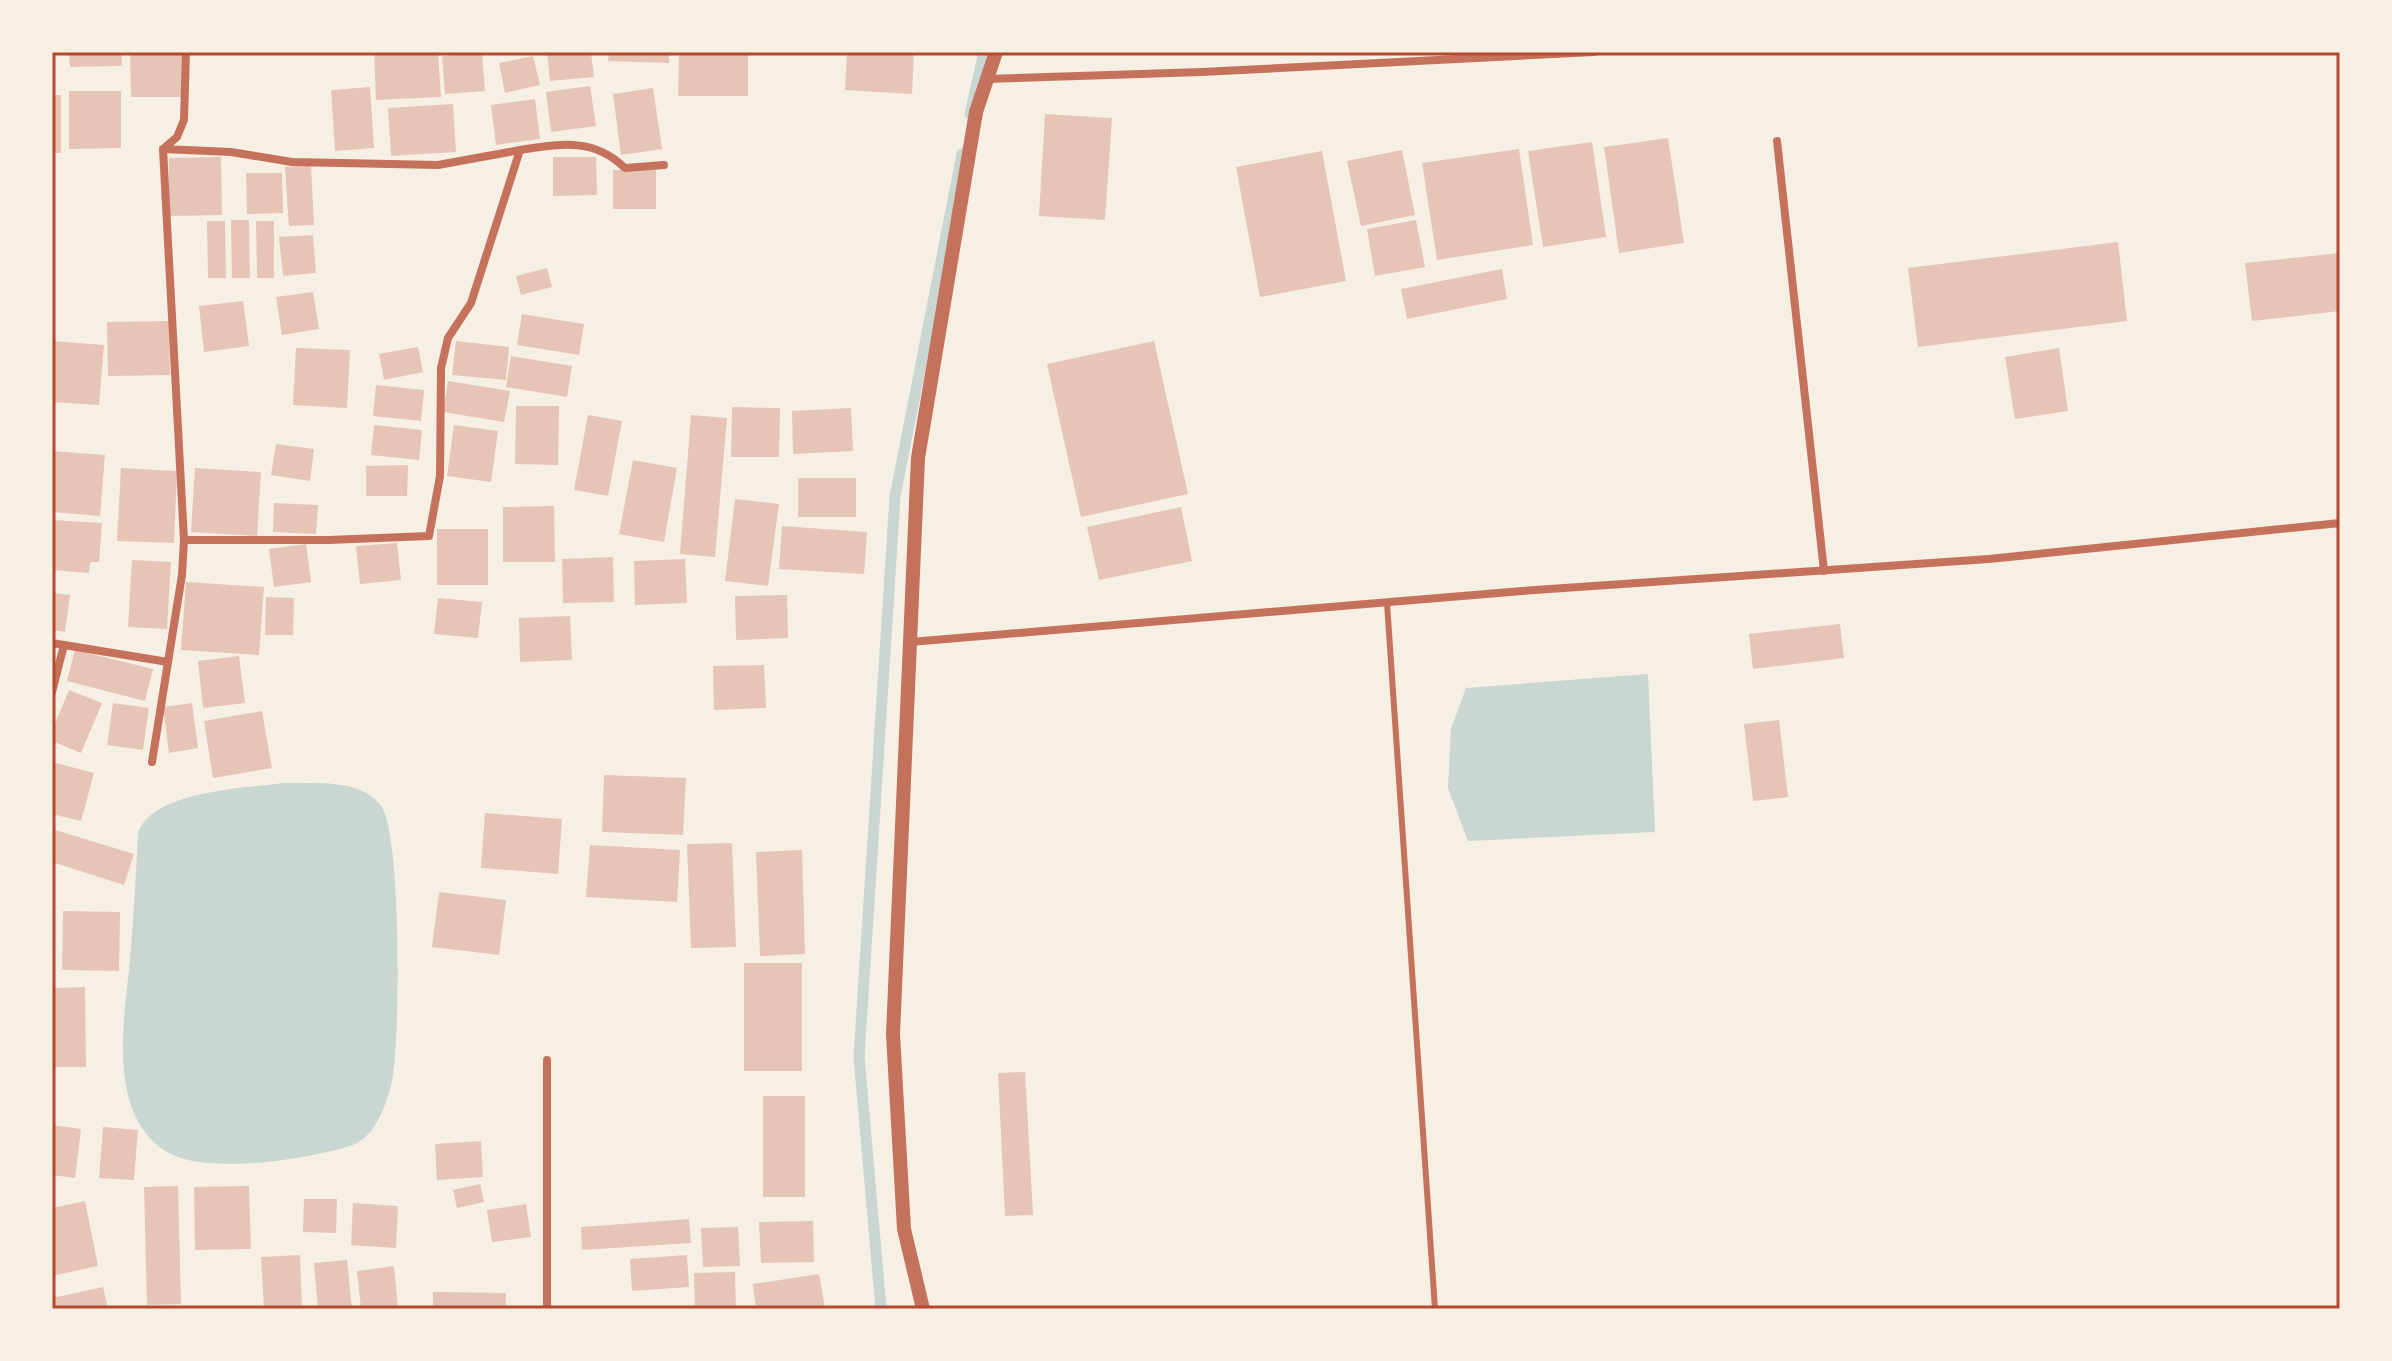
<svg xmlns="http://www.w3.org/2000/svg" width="2392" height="1361" font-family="'Source Sans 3',sans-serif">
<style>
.water{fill:#c9d6d2}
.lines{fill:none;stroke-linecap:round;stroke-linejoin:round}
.stream{stroke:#c9d6d2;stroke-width:11}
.building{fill:#e6c5b7}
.service{stroke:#c5725c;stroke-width:6}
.minor{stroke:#c5725c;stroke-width:8}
.tertiary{stroke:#c5725c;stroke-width:14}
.neatline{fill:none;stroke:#b5482f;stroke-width:3}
</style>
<rect width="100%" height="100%" fill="#f6efe4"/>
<!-- water -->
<g class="water">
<path d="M1648,674l7,158 -187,9 -20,-53 3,-59 15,-41z"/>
<path d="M284,783c30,1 77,-5 97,23 21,28 19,236 11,275 -4,17 -11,37 -21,50 -3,4 -10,10 -14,12 -18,9 -80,19 -101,20 -32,1 -73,4 -99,-18 -52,-45 -30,-138 -26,-197 3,-38 5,-76 7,-114 12,-43 109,-46 146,-51z"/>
</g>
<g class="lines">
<!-- stream -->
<g class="stream">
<path d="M970,114l14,-62"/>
<path d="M881,1309l-22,-252 36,-560 67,-343"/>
</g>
</g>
<!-- building -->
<g class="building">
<path d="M69,52h53v14l-52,1z"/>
<path d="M130,52h52l1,45h-52z"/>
<path d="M374,52h64l3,45 -65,3z"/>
<path d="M547,52h44l3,25 -44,4z"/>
<path d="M609,52h60v11l-61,-2z"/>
<path d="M679,52h69v44h-70z"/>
<path d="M847,52h67l-2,42 -67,-4z"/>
<path d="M482,53l3,38 -40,3 -3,-38z"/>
<path d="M533,56l7,29 -35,8 -6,-30z"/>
<path d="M590,86l6,40 -45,6 -5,-40z"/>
<path d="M370,87l4,61 -39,3 -4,-61z"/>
<path d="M653,88l9,61 -41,6 -8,-61z"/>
<path d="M69,91h52v57l-52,1z"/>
<rect x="52" y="95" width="9" height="58"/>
<path d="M535,99l5,40 -44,6 -5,-40z"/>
<path d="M453,104l3,48 -65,4 -3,-48z"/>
<path d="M1045,114l67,4 -7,102 -66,-4z"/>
<path d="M1668,138l16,105 -65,10 -15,-106z"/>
<path d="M1592,142l14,95 -63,10 -15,-96z"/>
<path d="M1519,149l14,96 -96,15 -15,-97z"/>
<path d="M1402,150l13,65 -54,11 -14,-65z"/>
<path d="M1322,151l24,130 -86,16 -24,-130z"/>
<path d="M221,157l1,58 -53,1v-58z"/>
<path d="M553,157h43l1,38 -44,1z"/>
<path d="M311,165l3,60 -25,1 -4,-59z"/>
<rect x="613" y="170" width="43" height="39"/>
<path d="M246,173h36l1,40 -36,1z"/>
<path d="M231,220h18l1,58h-18z"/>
<path d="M1416,220l9,47 -50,9 -8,-47z"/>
<path d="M207,221h18l1,57h-18z"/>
<path d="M256,221h18v57h-17z"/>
<path d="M313,235l3,38 -33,3 -4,-39z"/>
<path d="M2118,242l9,79 -209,26 -10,-79z"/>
<path d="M2340,253v58l-88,10 -7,-58z"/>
<path d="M547,268l5,19 -31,8 -5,-19z"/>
<path d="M1502,269l5,30 -100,20 -6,-30z"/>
<path d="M313,292l6,37 -37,6 -6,-38z"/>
<path d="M243,301l6,45 -45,6 -5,-46z"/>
<path d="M522,314l62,10 -5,31 -62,-10z"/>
<path d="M169,321l1,54 -62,1 -1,-54z"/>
<path d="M52,341l52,4 -5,60 -47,-3z"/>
<path d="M456,341l53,6 -3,33 -54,-5z"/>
<path d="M1154,341l34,153 -107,23 -34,-153z"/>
<path d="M418,347l5,25 -39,8 -5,-26z"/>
<path d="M296,348l54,2 -3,58 -54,-3z"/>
<path d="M2059,348l9,63 -53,8 -10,-62z"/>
<path d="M511,356l61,10 -5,31 -61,-10z"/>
<path d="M448,381l62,10 -6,31 -61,-10z"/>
<path d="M376,385l48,5 -3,31 -48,-5z"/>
<path d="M516,406h43l-1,59 -43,-1z"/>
<path d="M732,407l48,1 -1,49h-48z"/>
<path d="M851,408l2,43 -60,3 -1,-43z"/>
<path d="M588,415l34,6 -14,75 -34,-6z"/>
<path d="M691,415l36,3 -12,139 -35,-3z"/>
<path d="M374,425l48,5 -3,30 -48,-5z"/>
<path d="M454,425l44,6 -7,51 -44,-6z"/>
<path d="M276,444l38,5 -4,32 -39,-6z"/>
<path d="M52,451l53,4 -5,61 -48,-4z"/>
<path d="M633,460l44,8 -13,74 -45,-8z"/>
<path d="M408,465l-1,31h-41v-30z"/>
<path d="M121,468l56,3 -3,72 -57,-2z"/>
<path d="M195,468l66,4 -4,64 -66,-4z"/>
<rect x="798" y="478" width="58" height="39"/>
<path d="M735,499l44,5 -11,82 -43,-5z"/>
<path d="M274,503l44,2 -2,29 -43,-2z"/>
<path d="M554,506l1,56h-52v-55z"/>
<path d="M1181,507l11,54 -93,19 -12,-53z"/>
<path d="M52,520l50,3 -3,39h-9l-1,11 -37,-3z"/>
<path d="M782,526l85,6 -3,42 -85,-5z"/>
<rect x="437" y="529" width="51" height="56"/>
<path d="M397,543l4,37 -41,4 -4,-38z"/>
<path d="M306,544l5,38 -37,5 -5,-38z"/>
<path d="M613,557l1,45 -51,1 -1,-44z"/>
<path d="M685,559l2,44 -52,2 -1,-44z"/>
<path d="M132,560l39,2 -4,67 -39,-2z"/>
<path d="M186,582l78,5 -5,68 -78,-5z"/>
<path d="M52,593l18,2 -5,37 -13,-2z"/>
<path d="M787,595l1,43 -52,2 -1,-44z"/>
<path d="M266,597l28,1 -1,37h-28z"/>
<path d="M438,598l44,4 -4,36 -44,-4z"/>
<path d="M570,616l2,44 -52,2 -1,-44z"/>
<path d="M1840,624l4,34 -91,11 -4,-35z"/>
<path d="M75,650l78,19 -8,32 -78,-20z"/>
<path d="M239,656l6,47 -42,5 -5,-47z"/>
<path d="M764,665l2,43 -52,2 -1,-44z"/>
<path d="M69,690l33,13 -21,50 -29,-12v-10z"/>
<path d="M113,703l36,5 -6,42 -36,-5z"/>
<path d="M192,703l6,45 -29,5 -6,-46z"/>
<path d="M262,711l10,57 -59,10 -9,-57z"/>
<path d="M1779,720l9,77 -35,4 -9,-77z"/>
<path d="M52,762l42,11 -13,48 -29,-7z"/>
<path d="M604,775l82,3 -3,57 -81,-3z"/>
<path d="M485,813l77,6 -4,55 -77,-6z"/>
<path d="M52,829l82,25 -10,31 -72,-23z"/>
<path d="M732,843l4,104 -45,1 -4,-104z"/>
<path d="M590,845l90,5 -3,52 -91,-5z"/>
<path d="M802,850l3,104 -45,2 -4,-104z"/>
<path d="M439,892l67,8 -7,55 -67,-8z"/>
<path d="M63,911l57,1 -1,59 -57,-1z"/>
<rect x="744" y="963" width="58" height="108"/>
<path d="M85,987l1,80h-34v-79z"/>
<path d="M1025,1072l8,143 -28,1 -7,-143z"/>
<rect x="763" y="1096" width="42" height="101"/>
<path d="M52,1125l29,4 -6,49 -23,-3z"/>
<path d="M103,1127l35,3 -4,50 -35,-2z"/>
<path d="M481,1141l2,36 -46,3 -2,-36z"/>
<path d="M480,1184l4,18 -27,6 -4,-18z"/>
<path d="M178,1186l3,118 -34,1 -3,-118z"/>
<path d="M249,1186l2,63 -56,1 -1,-63z"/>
<path d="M304,1199h33l-1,34 -33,-1z"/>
<path d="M85,1201l13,65 -46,10v-68z"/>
<path d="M353,1203l45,3 -2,42 -45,-3z"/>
<path d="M526,1204l5,33 -39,5 -5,-32z"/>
<path d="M689,1219l2,24 -109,7 -1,-23z"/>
<path d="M813,1221l1,41 -53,1 -2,-41z"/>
<path d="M738,1227l2,39 -37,1 -2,-39z"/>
<path d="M300,1255l2,54h-38l-3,-52z"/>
<path d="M687,1255l2,32 -57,4 -2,-32z"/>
<path d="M347,1260l5,49h-34l-4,-46z"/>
<path d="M394,1266l4,43h-37l-4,-38z"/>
<path d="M735,1272l1,37h-41l-1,-36z"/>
<path d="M819,1274l6,35h-69l-3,-25z"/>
<path d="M103,1287l5,22h-56v-11z"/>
<path d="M433,1292l73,1v16h-73z"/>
</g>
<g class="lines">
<!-- service -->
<path class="service" d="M1387,603l48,706"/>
<!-- minor -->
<g class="minor">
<path d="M987,79l215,-7 392,-20"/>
<path d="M1777,141l47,430"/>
<path d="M163,149l68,3 61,10 146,3 82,-15 -49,153 -23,35 -7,30 -1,108 -11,60 -101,4h-144"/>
<path d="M520,150c40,-6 73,-13 105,18l39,-3"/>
<path d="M910,642l612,-51 467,-32 351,-36"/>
<path d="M52,643l12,2 -12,47"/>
<path d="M64,645l104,17 14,-87 2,-35 -21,-391 14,-12 7,-17 2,-68"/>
<path d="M152,762l16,-100"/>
<path d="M547,1060v249"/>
</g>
<!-- tertiary -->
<path class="tertiary" d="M923,1309l-19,-80 -11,-195 25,-576 58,-346 20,-60"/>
</g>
<!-- border -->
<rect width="2392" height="1361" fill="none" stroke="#f6efe4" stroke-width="108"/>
<rect x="54" y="54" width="2284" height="1253" class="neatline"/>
</svg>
